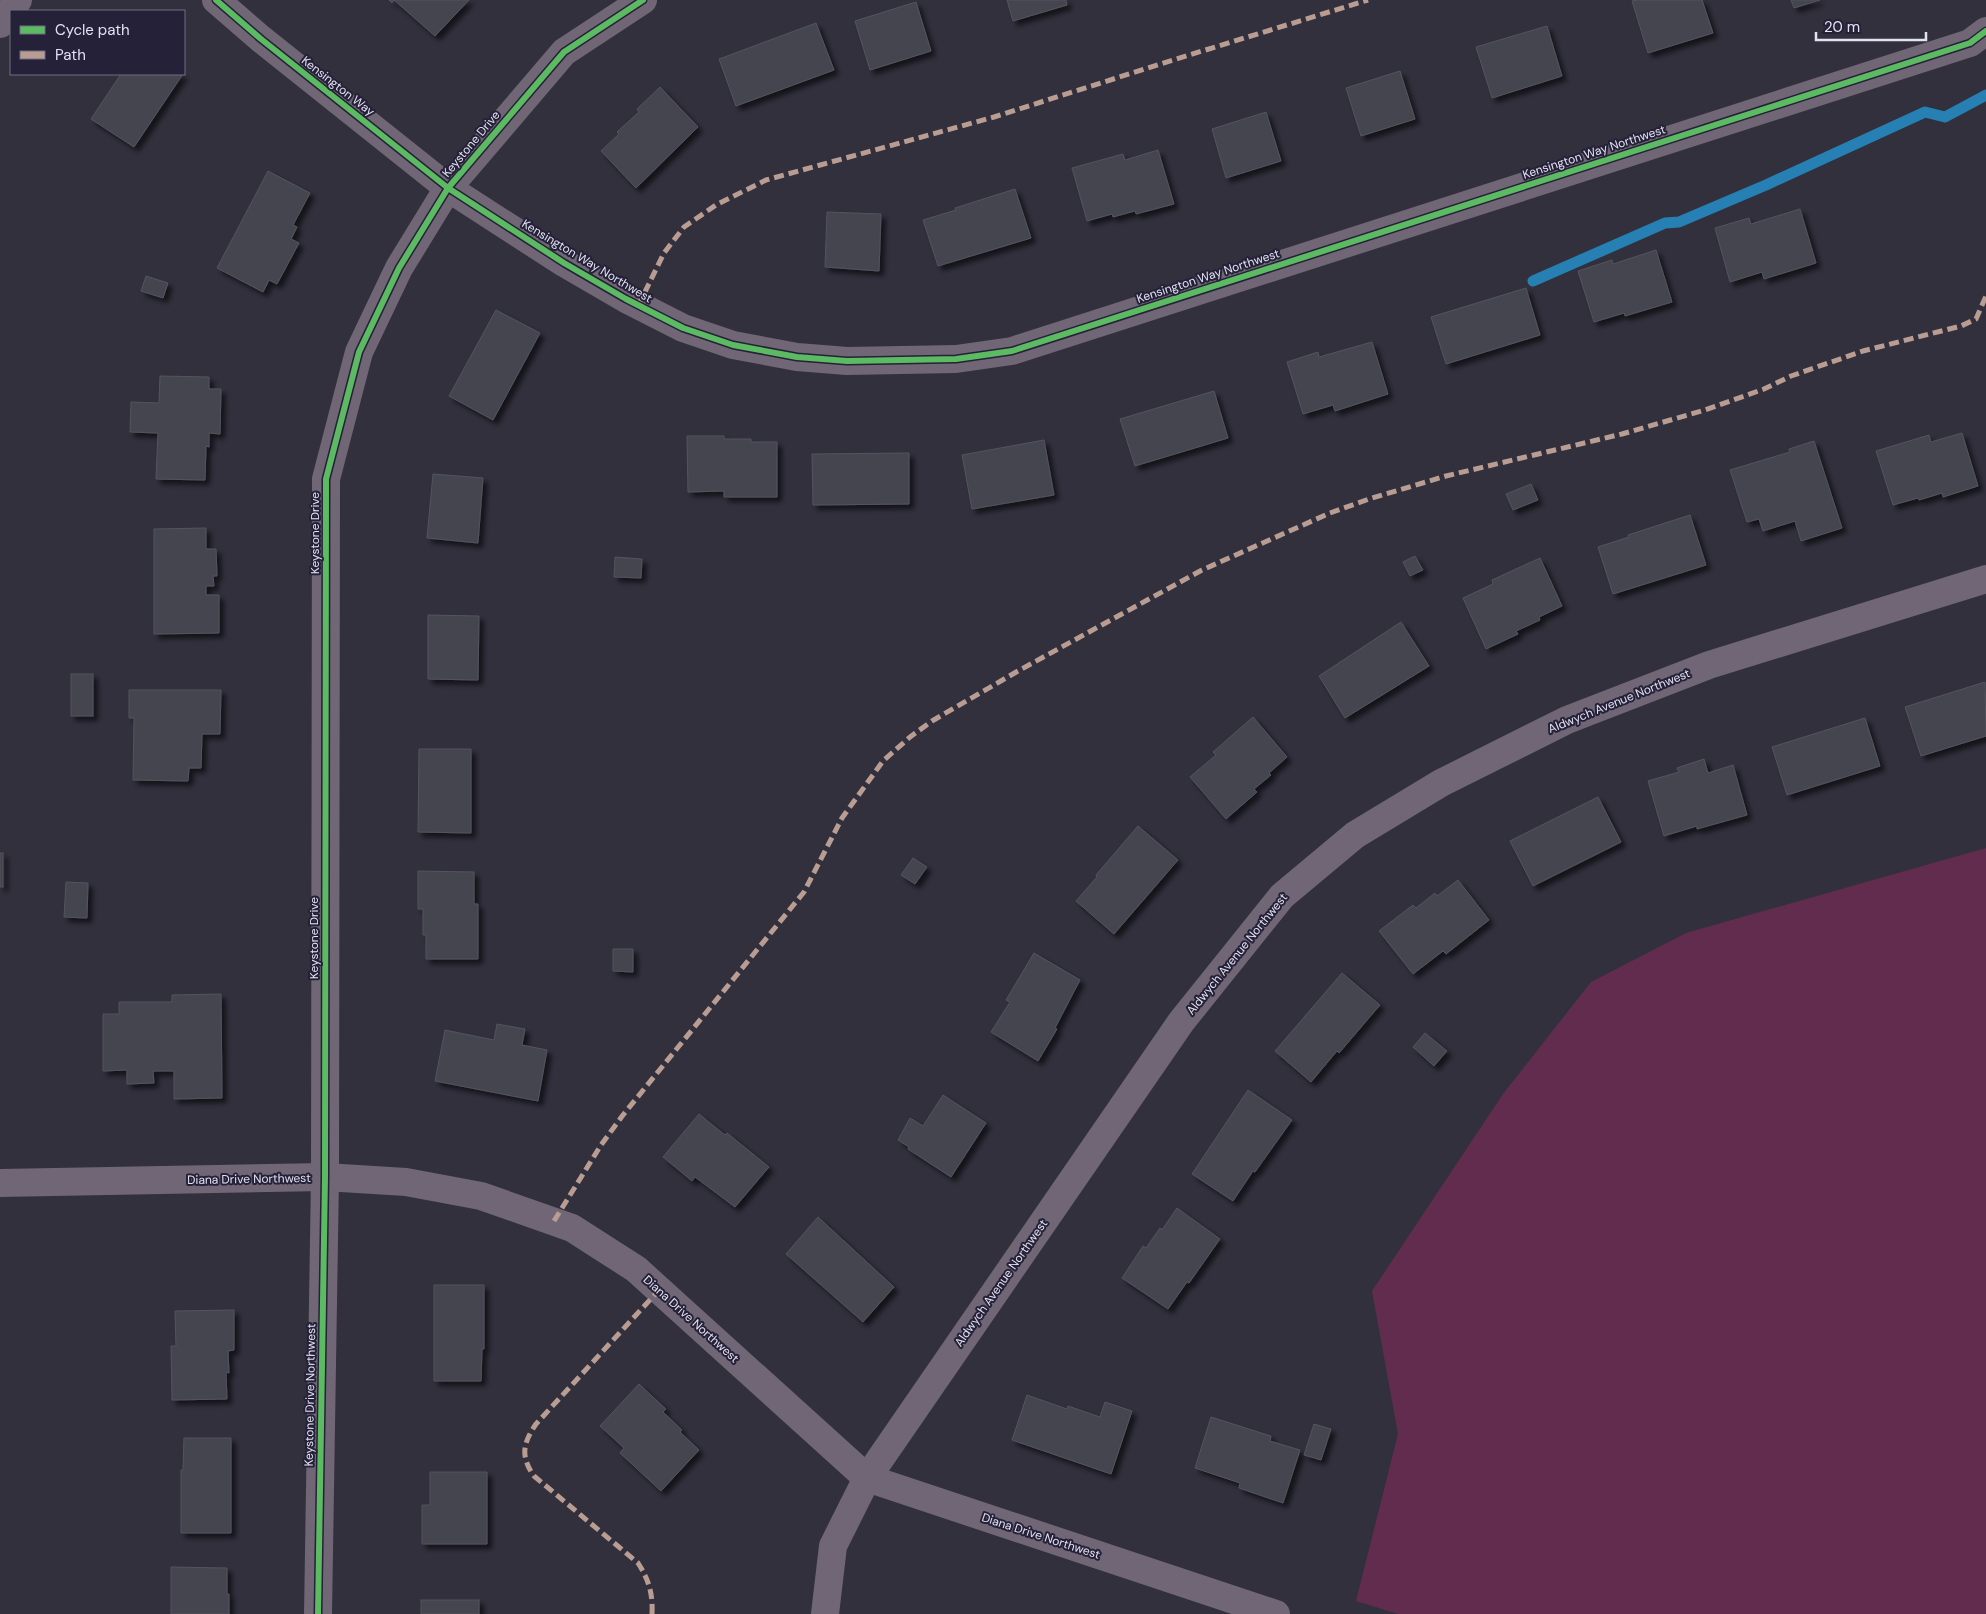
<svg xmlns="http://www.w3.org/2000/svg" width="1986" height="1614" font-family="'DM Sans',sans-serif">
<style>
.green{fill:#622c4f}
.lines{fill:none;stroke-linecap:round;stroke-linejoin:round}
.stream{stroke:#2680b3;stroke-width:11}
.building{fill:#444550;stroke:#52545f;filter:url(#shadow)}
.minor{stroke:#706675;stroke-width:28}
.quiet{stroke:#b99d93;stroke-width:5;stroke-dasharray:10 5;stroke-linecap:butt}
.cycleway-casing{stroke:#252138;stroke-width:9}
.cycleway{stroke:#5cba63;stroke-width:6}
.labels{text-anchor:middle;stroke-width:4;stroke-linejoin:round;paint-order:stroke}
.street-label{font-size:12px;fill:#e4e2f2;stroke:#252138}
</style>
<defs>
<filter id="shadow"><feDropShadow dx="4.5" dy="4.5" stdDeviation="2.5" flood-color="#0009"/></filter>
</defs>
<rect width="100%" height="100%" fill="#32303d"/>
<!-- green -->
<path class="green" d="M1986,848v766h-588l-42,-13 42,-167 -26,-143 131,-197 88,-112 95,-49z"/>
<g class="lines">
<!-- stream -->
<path class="stream" d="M1533,281l132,-58 14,-1 87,-37 159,-73 20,5 41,-22"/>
</g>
<!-- building -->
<g class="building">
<path d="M389,0h80l-34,36 -41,-36 -2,3z"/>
<path d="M1007,0h59l1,5 -54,16z"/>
<path d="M1637,0h65l11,33 -65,20 -16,-52z"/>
<path d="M1791,0h29l-26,8z"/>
<path d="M916,2l15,49 -61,19 -15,-49z"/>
<path d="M816,23l18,47 -98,36 -17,-47z"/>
<path d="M1547,26l15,50 -70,22 -16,-51z"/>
<path d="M1400,71l15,48 -54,17 -15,-48z"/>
<path d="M121,74h62l-49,73 -43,-28z"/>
<path d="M660,87l38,40 -62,61 -35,-37 18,-17 -2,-2 22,-20 -2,-3z"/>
<path d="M1266,112l15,49 -55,17 -14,-49z"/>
<path d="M1158,150l16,54 -38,10 -1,-3 -22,6 -1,-3 -25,7 -15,-53 51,-14 2,6z"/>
<path d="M268,171l42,22 -17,32 4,2 -6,12 8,4 -22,41 -8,-4 -6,12 -46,-24z"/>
<path d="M1015,189l16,49 -93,28 -15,-46 33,-10 -1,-2z"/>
<path d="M1800,209l16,54 -52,16 -2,-7 -32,10 -15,-54 34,-10 2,6z"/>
<path d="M827,212l54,2 -2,57 -54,-4z"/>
<path d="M1656,250l16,52 -47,14 -1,-3 -30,9 -16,-51 34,-11 1,4z"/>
<path d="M146,276l22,7 -5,15 -22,-7z"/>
<path d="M1526,288l14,47 -94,29 -15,-47z"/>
<path d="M496,310l44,23 -47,87 -44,-24z"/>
<path d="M1372,342l16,52 -53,17 -2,-6 -30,9 -16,-52 31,-10 1,5z"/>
<path d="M160,376l49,1v12h12l-1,45 -11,-1v14l-3,-1 -1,34 -49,-1 2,-46 -28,-1 1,-30 28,1z"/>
<path d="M1214,391l14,47 -93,28 -15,-47z"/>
<path d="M1962,433l16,53 -35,11 -1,-4 -23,7 -1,-2 -25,7 -17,-54 53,-16 2,7z"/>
<path d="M687,436h37v3h27v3h26v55h-53v-6l-36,1z"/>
<path d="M1044,440l10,55 -82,14 -10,-54z"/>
<path d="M1814,441l28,87 -41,13 -6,-20 -32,10 -4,-12 -12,3 -17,-52 60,-18 -1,-3z"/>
<path d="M909,453v51l-96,1 -1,-51z"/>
<path d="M433,474l50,4 -5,65 -51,-5z"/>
<path d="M1531,484l7,16 -25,10 -7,-16z"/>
<path d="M1690,515l16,50 -93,29 -15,-47 31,-10 -1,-2z"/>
<path d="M206,528v21h10l1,27h-4l1,10h-8v9h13v38l-65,1v-105z"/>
<path d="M1415,556l8,14 -13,6 -7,-14z"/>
<path d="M615,557l27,2 -1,19 -27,-1z"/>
<path d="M1540,558l22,48 -23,11 1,3 -24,11 2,3 -32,15 -23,-51 30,-14 -1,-4z"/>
<path d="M428,615l51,1 -1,64 -50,-1z"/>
<path d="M1401,622l28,44 -84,52 -26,-42z"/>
<rect x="71" y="674" width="22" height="42"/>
<path d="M1985,682l1,54 -65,20 -16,-49z"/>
<path d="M129,690h92l-1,44h-18l-1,34h-12l-1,13 -55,-1 1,-62h-5z"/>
<path d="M1253,717l34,40 -18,16 2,2 -17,14 3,3 -31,27 -36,-42 26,-22 -3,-3z"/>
<path d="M1865,718l15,48 -93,29 -15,-48z"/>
<path d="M419,749h52v84l-53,-1z"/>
<path d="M1704,759l4,14 25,-8 14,50 -50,14v-3l-33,10 -16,-55 31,-9 -2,-4z"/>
<path d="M1598,797l23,45 -88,44 -23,-45z"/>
<path d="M1138,826l40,34 -64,74 -38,-33 21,-24 -1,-2z"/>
<rect x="0" y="853" width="3" height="34"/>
<path d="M913,858l14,9 -12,17 -14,-9z"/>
<path d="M418,871l56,1v32h4v55h-52v-24h-3v-26h-5z"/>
<path d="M1458,880l31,40 -43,34 -3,-3 -30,23 -34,-43 34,-26 3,3 19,-15 2,3z"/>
<path d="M66,882l22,1 -1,35 -23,-1z"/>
<path d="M613,949h20v23l-20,-1z"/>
<path d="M1034,953l46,27 -25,48 2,1 -19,32 -47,-29 19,-30 -4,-2z"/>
<path d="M1342,973l38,32 -41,48 -2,-2 -26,31 -36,-31z"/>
<path d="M221,994l1,104 -48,1v-28h-21l1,12 -27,1v-14l-24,1v-57h16v-12h53v-7z"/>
<path d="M497,1024l28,5 -3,16 25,5 -9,51 -103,-20 10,-51 49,10z"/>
<path d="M1425,1033l22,18 -13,15 -21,-19z"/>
<path d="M1248,1090l44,30 -37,52 -2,-1 -20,30 -41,-27z"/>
<path d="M943,1095l43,28 -35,54 -43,-28 1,-2 -11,-7 12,-22 13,8z"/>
<path d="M699,1114l26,21 2,-2 42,34 -34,40 -40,-30 -3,4 -29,-24z"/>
<path d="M1177,1208l43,31 -31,44 -2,-1 -19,27 -46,-31 21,-32 3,2 14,-20 2,2z"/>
<path d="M818,1217l76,70 -31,35 -77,-68z"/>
<path d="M434,1285h50v64h-2l-1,32h-47z"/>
<path d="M234,1310v40l-6,1 1,22 -3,-1 1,27 -55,1 -1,-54h5l-1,-35z"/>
<path d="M639,1384l27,25 -3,3 19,18 -2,2 19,18 -38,41 -41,-38 4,-5 -24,-22z"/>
<path d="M1027,1395l40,14 1,-3 32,11 5,-15 27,9 -21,63 -99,-34z"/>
<path d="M1211,1417l60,19 -1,5 30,9 -17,53 -44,-15 1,-5 -45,-15z"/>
<path d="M1314,1424l17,5 -10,31 -17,-5z"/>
<path d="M184,1438h47v95h-50v-63h2z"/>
<path d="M430,1472h57v72h-65v-39h8z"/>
<path d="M171,1567l56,1v26h2v20h-58z"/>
<rect x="421" y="1600" width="58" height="14"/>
</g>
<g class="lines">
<!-- minor -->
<g class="minor">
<path d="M216,0l45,39 187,149 116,75 62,36 57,29 50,17 64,12 50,4 109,-2 56,-8 958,-308 16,-12"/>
<path d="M0,24l18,-24"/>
<path d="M0,1183l325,-6 81,5 75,14 91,32 64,41 231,209 409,136"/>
<path d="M318,1614l7,-437 1,-698 33,-127 40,-84 49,-80 116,-136 79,-52"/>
<path d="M825,1614l8,-68 34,-68 314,-456 101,-126 73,-61 86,-52 126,-63 142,-55 277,-86"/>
</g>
<!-- quiet -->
<g class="quiet">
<path d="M638,306l26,-53 20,-26 32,-22 50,-25 228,-63 179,-57 195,-60"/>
<path d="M554,1221l47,-76 22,-30 181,-223 38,-74 41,-57 27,-24 22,-16 86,-50 184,-101 128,-57 39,-14 77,-23 176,-42 83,-24 59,-21 27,-13 72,-25 98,-25 15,-7 10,-23"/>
<path d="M652,1614c1,-20 -3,-34 -14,-51l-104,-87c-14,-20 -11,-33 2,-52l123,-134"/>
</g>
<defs>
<g id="cycleway">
<path d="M216,0l45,39 187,149 116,75 62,36 57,29 50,17 64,12 50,4 109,-2 56,-8 958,-308 16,-12"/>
<path d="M318,1614l7,-437 1,-698 33,-127 40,-84 49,-80 116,-136 79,-52"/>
</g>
</defs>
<!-- cycleway casing -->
<use href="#cycleway" class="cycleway-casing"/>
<!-- cycleway -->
<use href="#cycleway" class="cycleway"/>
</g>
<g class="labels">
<!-- street labels -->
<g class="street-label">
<text transform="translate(338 86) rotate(38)" y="4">Kensington Way</text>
<text transform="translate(471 144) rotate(-50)" y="4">Keystone Drive</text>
<text transform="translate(1594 152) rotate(-18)" y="4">Kensington Way Northwest</text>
<text transform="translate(587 261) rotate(31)" y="4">Kensington Way Northwest</text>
<text transform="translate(1208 276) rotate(-18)" y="4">Kensington Way Northwest</text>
<text transform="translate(315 533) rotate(-90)" y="4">Keystone Drive</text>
<text transform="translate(1619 701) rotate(-22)" y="4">Aldwych Avenue Northwest</text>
<text transform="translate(314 938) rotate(-90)" y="4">Keystone Drive</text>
<text transform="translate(1237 954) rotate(-51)" y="4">Aldwych Avenue Northwest</text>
<text transform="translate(249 1179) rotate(-1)" y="4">Diana Drive Northwest</text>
<text transform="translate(1001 1283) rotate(-55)" y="4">Aldwych Avenue Northwest</text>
<text transform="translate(691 1319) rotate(42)" y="4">Diana Drive Northwest</text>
<text transform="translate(310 1395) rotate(-89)" y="4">Keystone Drive Northwest</text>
<text transform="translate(1041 1536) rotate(18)" y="4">Diana Drive Northwest</text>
</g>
</g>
<!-- legend -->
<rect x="10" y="10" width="175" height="65" fill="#252138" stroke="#716e82"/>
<rect x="20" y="26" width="25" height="8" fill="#5cba63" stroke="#716e82"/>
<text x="55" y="35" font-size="15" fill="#e4e2f2">Cycle path</text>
<rect x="20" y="51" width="25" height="8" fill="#b99d93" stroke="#716e82"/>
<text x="55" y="60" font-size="15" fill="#e4e2f2">Path</text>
<!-- scale -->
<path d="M1816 32v8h110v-8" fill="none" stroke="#e4e2f2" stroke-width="2.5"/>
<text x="1824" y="32" font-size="15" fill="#e4e2f2" stroke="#252138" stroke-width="4" paint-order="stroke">20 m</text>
</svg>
